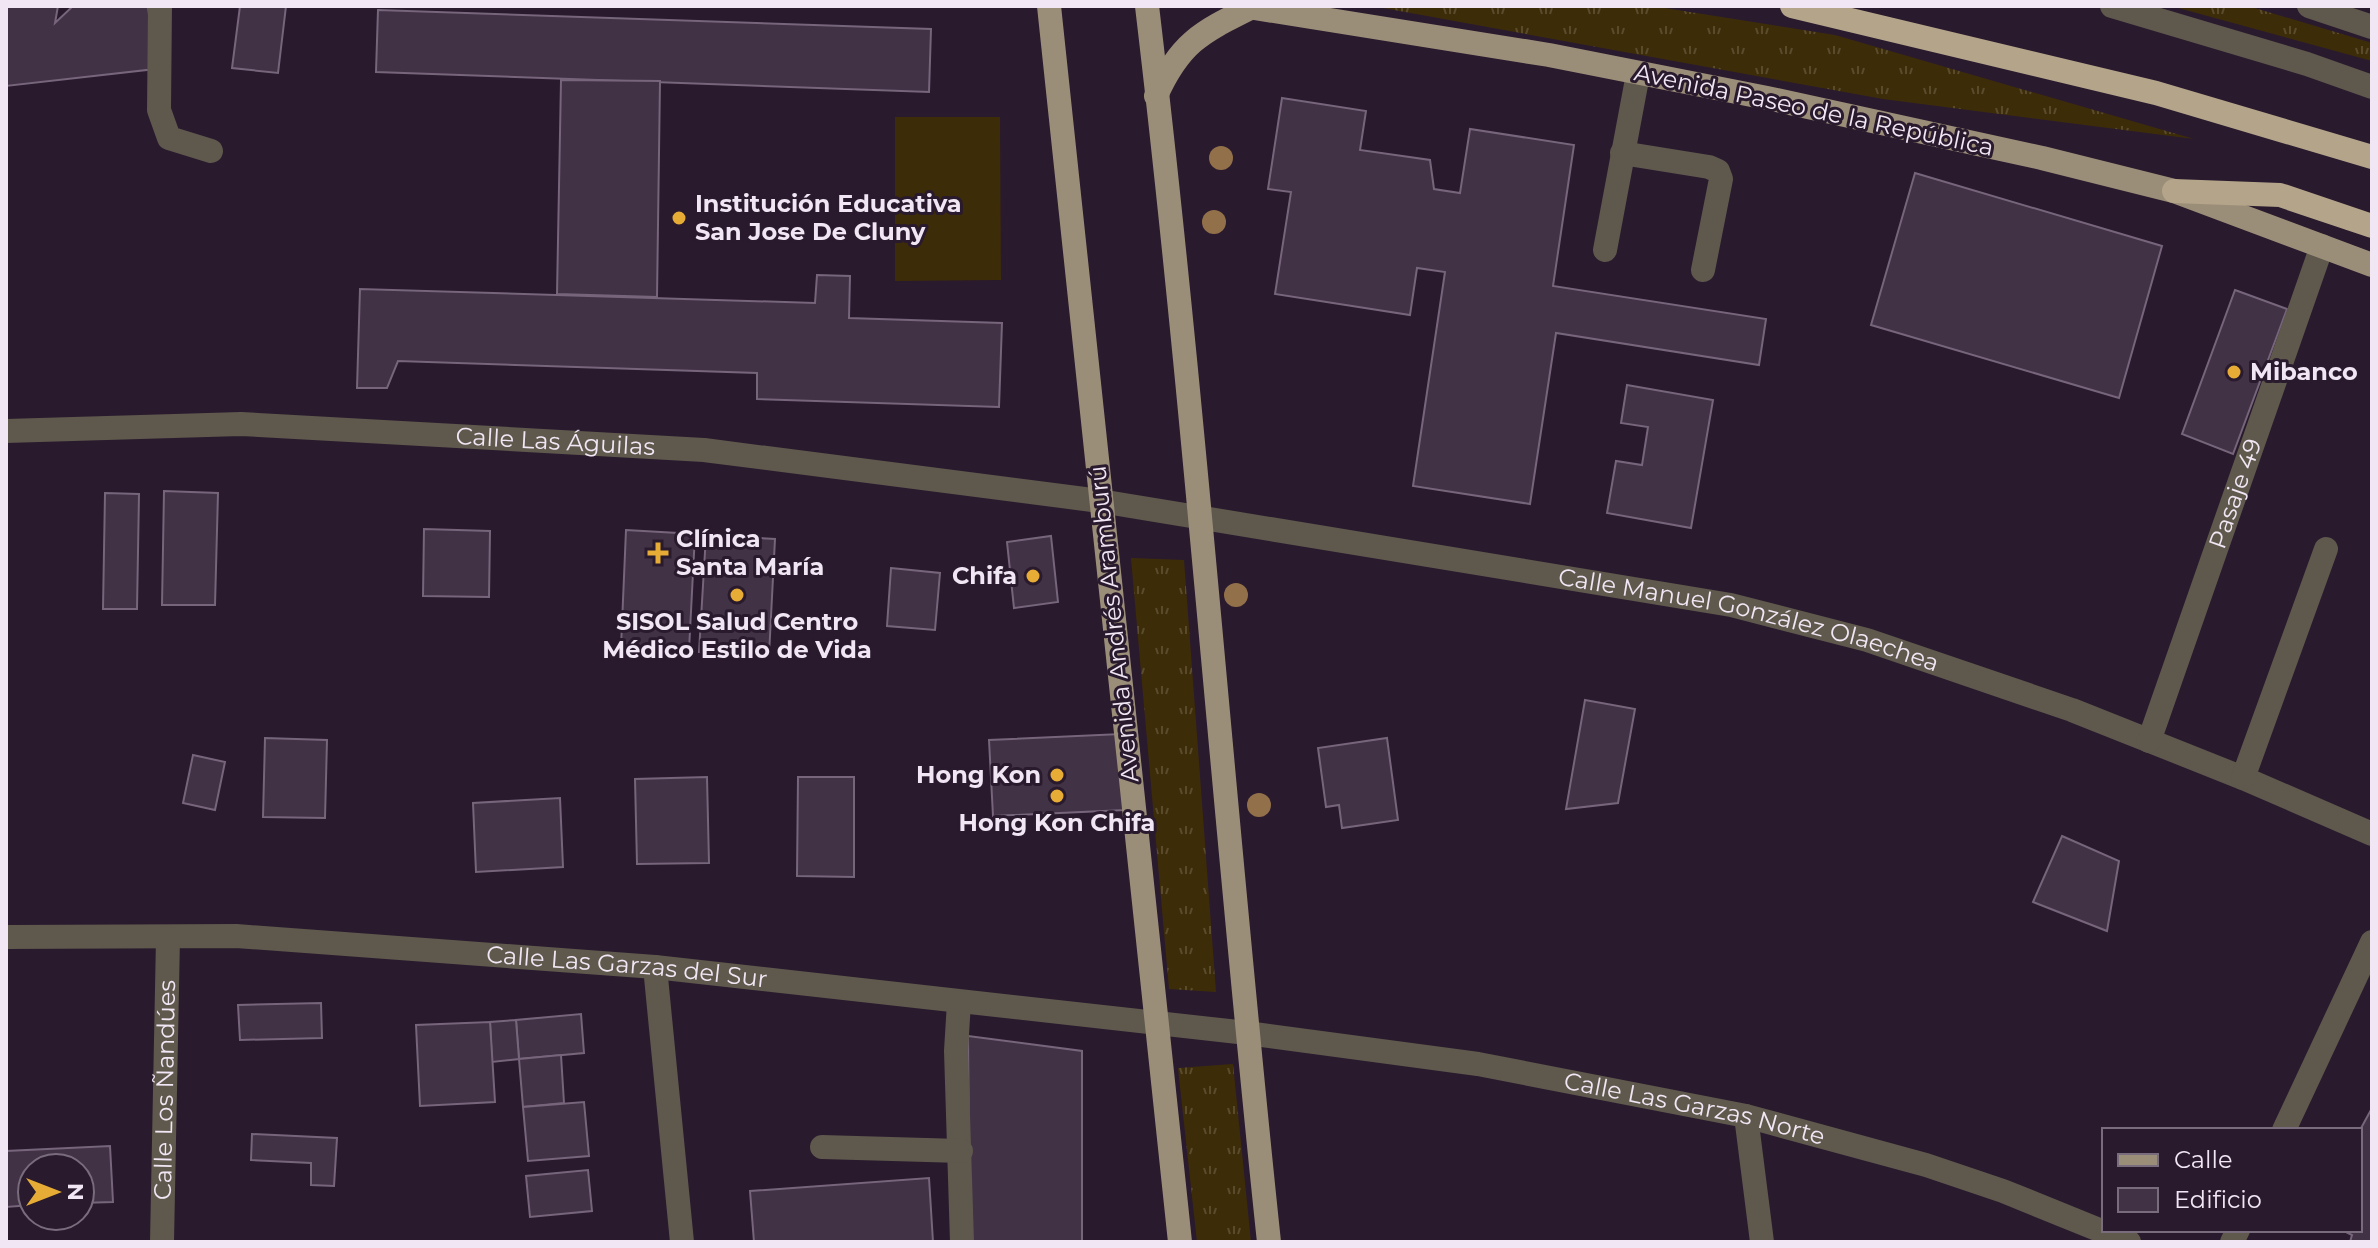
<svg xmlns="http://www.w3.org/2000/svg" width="2378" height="1248" font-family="Montserrat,sans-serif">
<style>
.grass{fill:url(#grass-tufts)}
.pitch{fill:#3d2c08}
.building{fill:#423246;stroke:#76657b;stroke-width:2}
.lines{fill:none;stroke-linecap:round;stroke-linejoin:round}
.minor{stroke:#5e584d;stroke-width:24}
.major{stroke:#9b8e79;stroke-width:24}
.highway{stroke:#b3a48a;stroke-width:24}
.tree{fill:#92714a}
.poi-dot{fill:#e6ac36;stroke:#291a2d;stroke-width:3}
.labels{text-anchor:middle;stroke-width:6;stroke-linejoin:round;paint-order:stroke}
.street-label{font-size:24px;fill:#f1e7f4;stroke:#291a2d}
.poi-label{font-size:24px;font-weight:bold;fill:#f1e7f4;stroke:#291a2d;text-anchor:start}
</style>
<defs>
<pattern id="grass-tufts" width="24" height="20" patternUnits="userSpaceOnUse" patternTransform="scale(2)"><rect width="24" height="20" fill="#3d2c08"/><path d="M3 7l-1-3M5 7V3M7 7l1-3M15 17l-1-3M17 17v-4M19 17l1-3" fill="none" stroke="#5a4b2d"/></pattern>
</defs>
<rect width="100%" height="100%" fill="#291a2d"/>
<!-- grass -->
<g class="grass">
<path d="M1372,6h280l183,29 359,104 -311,-40z"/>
<path d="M2171,6h77l124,37v18z"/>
<path d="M1131,558l53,2 32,432 -47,-3z"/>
<path d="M1233,1064l18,178h-54l-19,-174z"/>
</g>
<!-- pitch -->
<path class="pitch" d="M895,117h105l1,163 -106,1z"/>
<!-- building -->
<g class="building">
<path d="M6,6h52l-3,17 18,-17h75l7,63 -149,17z"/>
<path d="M240,6h46l-8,67 -46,-5z"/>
<path d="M378,10l553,19 -2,63 -553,-20z"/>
<path d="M561,80l99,1 -3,216 -100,-3z"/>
<path d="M1282,98l84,13 -6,39 70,10 4,29 26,4 10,-64 104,16 -21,141 213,33 -7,46 -203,-32 -26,171 -117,-18 32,-214 -28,-4 -7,47 -135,-21 16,-102 -23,-3z"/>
<path d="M1915,173l247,73 -43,152 -248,-73z"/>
<path d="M817,275l33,1 -1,42 153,5 -3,84 -242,-8v-26l-359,-12 -11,27h-30l3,-99 455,14z"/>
<path d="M2235,290l52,19 -54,145 -51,-20z"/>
<path d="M1627,385l86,15 -22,128 -84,-15 9,-52 26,4 6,-38 -27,-4z"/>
<path d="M164,491l54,2 -3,112h-53z"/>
<path d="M105,493l34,1 -2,115h-34z"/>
<path d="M424,529l66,2 -1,66 -66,-1z"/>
<path d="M626,530l69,4 -6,116 -68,-3z"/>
<path d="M706,535l69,4 -6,116 -70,-3z"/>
<path d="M1051,536l7,66 -44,6 -7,-66z"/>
<path d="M891,568l49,5 -5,57 -48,-4z"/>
<path d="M1585,700l50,9 -17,94 -52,6z"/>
<path d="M1121,734l4,76 -132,6 -4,-76z"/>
<path d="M265,738l62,2 -2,78 -62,-1z"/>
<path d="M1387,738l11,82 -56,8 -3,-23 -13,2 -8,-59z"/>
<path d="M193,755l32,7 -10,48 -32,-7z"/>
<path d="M707,777l2,86 -72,1 -2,-85z"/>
<path d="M798,777h56v100l-57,-1z"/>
<path d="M560,798l3,69 -87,5 -3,-69z"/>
<path d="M2062,836l57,25 -12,70 -74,-29z"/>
<path d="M321,1003l1,35 -82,2 -2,-35z"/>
<path d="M581,1014l3,39 -65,6 -3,-39z"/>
<path d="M516,1020l3,39 -27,3 -2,-40z"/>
<path d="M490,1022l5,80 -75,4 -4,-81z"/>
<path d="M968,1036l114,15v191h-112z"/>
<path d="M561,1055l3,48 -41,4 -4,-48z"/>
<path d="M584,1102l5,54 -61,5 -5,-54z"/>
<path d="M2372,1108v134h-22l2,-7 -10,-5h18v-100z"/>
<path d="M252,1134l85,4 -3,48 -23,-1v-22l-60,-3z"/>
<path d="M110,1146l3,56 -33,1v-35h-48v37l-26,2v-56z"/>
<path d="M588,1170l4,41 -62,6 -4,-41z"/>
<path d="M929,1178l4,64h-179l-4,-51z"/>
</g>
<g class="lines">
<!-- minor -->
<g class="minor">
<path d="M160,6l-1,104 10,28 42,13"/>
<path d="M2112,6l195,58 65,23"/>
<path d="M2309,6l63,21"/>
<path d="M1622,153l87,14 9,4 3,8 -18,91"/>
<path d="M1605,250l33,-176"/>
<path id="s1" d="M6,431l235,-7 463,26 396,51 631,104 136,35 205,70 171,68 129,56"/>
<path id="s2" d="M2149,741l173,-495"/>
<path d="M2243,778l83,-229"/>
<path id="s3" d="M6,937l230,-1 419,31 592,66 231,31 268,52 180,49 77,26 126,51"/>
<path d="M655,967l27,275"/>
<path d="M959,1002l-3,49 6,191"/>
<path d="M1746,1116l16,126"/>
<path d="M2284,1130l88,-188"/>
<path d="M822,1147l139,4"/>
<path id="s4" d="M162,1242l6,-304"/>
<path d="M2232,1242l6,-12"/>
</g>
<!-- major -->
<g class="major">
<path d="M1049,6l131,1236"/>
<path d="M1147,6c49,411 78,824 122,1236"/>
<path d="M1242,6l307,49 218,43 275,60 132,33 198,74"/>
<path d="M1156,96c24,-54 46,-64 96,-89"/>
</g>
<!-- highway -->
<g class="highway">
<path d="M1792,6l364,87 216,64"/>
<path d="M2174,191l106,4 92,31"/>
</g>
</g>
<!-- trees -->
<g class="tree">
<circle cx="1221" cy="158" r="12"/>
<circle cx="1214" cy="222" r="12"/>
<circle cx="1236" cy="595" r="12"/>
<circle cx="1259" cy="805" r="12"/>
</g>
<!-- markers -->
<g class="poi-dot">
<circle cx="679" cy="218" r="8"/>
<circle cx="2234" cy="372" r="8"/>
<path d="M654 541h8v8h8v8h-8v8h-8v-8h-8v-8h8z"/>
<circle cx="1033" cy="576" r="8"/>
<circle cx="737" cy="595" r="8"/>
<circle cx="1057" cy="775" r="8"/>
<circle cx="1057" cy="796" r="8"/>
</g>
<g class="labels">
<!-- street labels -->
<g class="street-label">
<text transform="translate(1814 110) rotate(12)" y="8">Avenida Paseo de la República</text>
<text dy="8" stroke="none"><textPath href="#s1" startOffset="550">Calle Las Águilas</textPath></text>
<text dy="8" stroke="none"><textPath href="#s2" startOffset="262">Pasaje 49</textPath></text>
<text dy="8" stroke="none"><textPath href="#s1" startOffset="1758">Calle Manuel González Olaechea</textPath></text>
<text transform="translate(1114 624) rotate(-96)" y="8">Avenida Andrés Aramburú</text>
<text dy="8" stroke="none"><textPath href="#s3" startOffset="622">Calle Las Garzas del Sur</textPath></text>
<text dy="8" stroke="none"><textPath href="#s4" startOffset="152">Calle Los Ñandúes</textPath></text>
<text dy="8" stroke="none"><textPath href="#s3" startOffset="1700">Calle Las Garzas Norte</textPath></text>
</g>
<!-- poi labels -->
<g class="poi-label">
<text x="695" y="212">Institución Educativa<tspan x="695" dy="28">San Jose De Cluny</tspan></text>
<text x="2250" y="380">Mibanco</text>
<text x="676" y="547">Clínica<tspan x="676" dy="28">Santa María</tspan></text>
<text x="1017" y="584" text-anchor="end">Chifa</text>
<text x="737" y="630" text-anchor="middle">SISOL Salud Centro<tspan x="737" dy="28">Médico Estilo de Vida</tspan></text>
<text x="1041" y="783" text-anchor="end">Hong Kon</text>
<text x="1057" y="831" text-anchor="middle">Hong Kon Chifa</text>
</g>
</g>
<!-- border -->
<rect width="2378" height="1248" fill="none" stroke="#f1e7f4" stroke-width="16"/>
<!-- legend -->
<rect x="2102" y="1128" width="260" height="104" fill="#291a2d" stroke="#796c7d" stroke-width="2"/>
<rect x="2118" y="1154" width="40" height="12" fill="#9b8e79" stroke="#796c7d" stroke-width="2"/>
<text x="2174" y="1168" font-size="24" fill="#f1e7f4">Calle</text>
<rect x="2118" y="1188" width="40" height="24" fill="#423246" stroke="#796c7d" stroke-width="2"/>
<text x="2174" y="1208" font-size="24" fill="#f1e7f4">Edificio</text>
<!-- north arrow -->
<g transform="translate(56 1192) rotate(90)"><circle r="38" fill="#291a2d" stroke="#796c7d" stroke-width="2"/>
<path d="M0-6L14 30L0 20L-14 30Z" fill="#e6ac36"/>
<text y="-12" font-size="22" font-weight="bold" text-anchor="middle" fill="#f1e7f4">N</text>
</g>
</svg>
